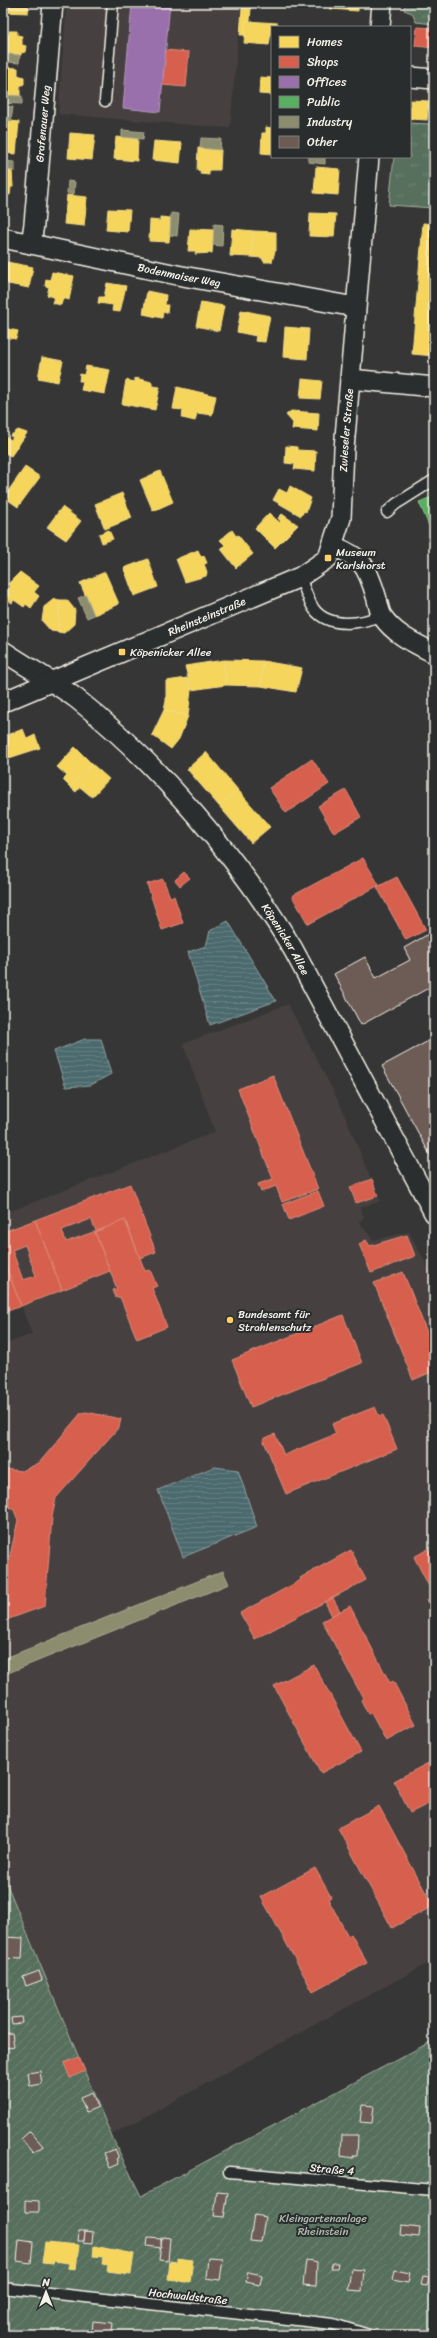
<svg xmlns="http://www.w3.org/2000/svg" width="437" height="2338" font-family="Sriracha,sans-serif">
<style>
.built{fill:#47413f}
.grass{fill:url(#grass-tufts);stroke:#a6b0a2}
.garden{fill:url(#garden-furrows);stroke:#a6b0a2}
.water{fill:url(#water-rules);stroke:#8fa09f}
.homes{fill:#f6d55c;stroke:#f5dd86}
.shops{fill:#d6604d;stroke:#df8c7c;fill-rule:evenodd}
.offices{fill:#9970ab;stroke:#b497bd}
.public{fill:#5aae61;stroke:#88c28a}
.industry{fill:#8c8c6e;stroke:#abaa93}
.building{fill:#6c5c54;stroke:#f4f1e8}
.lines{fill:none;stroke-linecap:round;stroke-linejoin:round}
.lane-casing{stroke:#f4f1e8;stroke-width:13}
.street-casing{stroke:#f4f1e8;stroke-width:22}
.lane{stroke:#2a2d2e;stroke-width:10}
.street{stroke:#2a2d2e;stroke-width:19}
.poi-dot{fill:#ffd166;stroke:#2a2d2e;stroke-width:1.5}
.labels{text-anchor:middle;stroke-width:4;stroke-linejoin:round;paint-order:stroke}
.street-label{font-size:11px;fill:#f4f1e8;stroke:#2a2d2e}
.poi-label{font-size:11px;fill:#f4f1e8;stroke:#2a2d2e;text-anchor:start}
.park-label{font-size:11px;fill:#adb6a9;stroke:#2a2d2e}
</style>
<defs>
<pattern id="grass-tufts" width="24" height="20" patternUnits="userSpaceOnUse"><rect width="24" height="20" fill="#576f5d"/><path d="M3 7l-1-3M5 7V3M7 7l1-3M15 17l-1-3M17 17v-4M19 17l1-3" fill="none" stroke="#708474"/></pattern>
<pattern id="garden-furrows" width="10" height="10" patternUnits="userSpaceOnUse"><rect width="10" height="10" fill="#576f5d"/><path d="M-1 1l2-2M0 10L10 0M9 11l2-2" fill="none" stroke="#708474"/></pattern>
<pattern id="water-rules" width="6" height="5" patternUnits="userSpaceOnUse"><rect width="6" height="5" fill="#4c6a6e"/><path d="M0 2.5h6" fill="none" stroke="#668083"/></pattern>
</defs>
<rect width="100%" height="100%" fill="#373636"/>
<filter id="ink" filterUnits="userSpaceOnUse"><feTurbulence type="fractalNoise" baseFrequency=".025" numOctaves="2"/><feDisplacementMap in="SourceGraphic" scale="8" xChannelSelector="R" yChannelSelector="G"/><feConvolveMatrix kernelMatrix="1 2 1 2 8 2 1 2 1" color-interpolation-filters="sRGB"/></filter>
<g filter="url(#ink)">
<!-- built -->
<g class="built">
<path d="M67,3h174l-11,125 -172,-14z"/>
<path d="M288,1004l53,102 39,95 -20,7 4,9 -5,5 14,18 36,-8 25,46v682l-323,175 -108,-260v-530l29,-11 -29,-76v-44l212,-82 -32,-88z"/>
</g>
<!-- grass -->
<g class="grass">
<path d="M405,3h29v21l-18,-2 -4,-9 -8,-3z"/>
<path d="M431,120h3v88l-45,-3 5,-48h16v-34l20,1z"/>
</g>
<!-- garden -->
<path class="garden" d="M3,1875l108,260 30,61 293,-156v295h-431z"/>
<!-- water -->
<g class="water">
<path d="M228,921l48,80 -66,24 -22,-73 18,-6 4,-15z"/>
<path d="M85,1039h16l10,35 -20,11 -25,2 -12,-36z"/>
<path d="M214,1467l24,3 19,57 -74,30 -25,-67z"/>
</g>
<!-- homes -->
<g class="homes">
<path d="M3,3h26l-1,10 -24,-1z"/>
<path d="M330,3h28v8l-28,-2z"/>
<path d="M242,8h9l-1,13h-4l-1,14h-5z"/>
<path d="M246,21l32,2 -1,4h-5l-3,18 -25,-2z"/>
<path d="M9,31h8v4l5,1v9l4,1 -1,6 -4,1v2l-18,-1v-20l6,1z"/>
<path d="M3,67l15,1v7l6,2v7l-4,2v10l-17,-1z"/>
<path d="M260,77l12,1v17l-13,-1z"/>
<path d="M410,100l19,1 -2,19 -17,-1z"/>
<path d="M3,120l16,2 -3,32 -13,-1z"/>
<path d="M266,127l6,1v5h-6z"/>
<path d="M70,133l25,2 -3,25 -24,-2z"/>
<path d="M262,133h10v21l-11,-1z"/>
<path d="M116,137l22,2 -1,22 -23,-2z"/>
<path d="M154,141l28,2 -2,20 -28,-3z"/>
<path d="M198,148l23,2 -1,20h-11v5l-9,-1 1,-3 -4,-1z"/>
<path d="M316,167l24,2 -2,26 -24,-2z"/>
<path d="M3,170h9l1,17h-2l-1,8 -7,-1z"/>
<path d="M67,195l20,2 -3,29 -20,-2z"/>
<path d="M108,209l22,1 -2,22 -22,-2z"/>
<path d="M310,213l26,1 -2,23 -25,-1z"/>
<path d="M160,217l11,1 -2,24 -20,-1 1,-21 10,1z"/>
<path d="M423,223l11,1v132l-22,-2z"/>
<path d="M190,229l24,1 -2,23 -17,1 1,-3h-8z"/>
<path d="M232,229l22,2 -3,26 -21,-1z"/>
<path d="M254,231l22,1v19h-1l-3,11h-8l-2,-4 -11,-1z"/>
<path d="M7,262l26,5 -4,21 -26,-5z"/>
<path d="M52,272l22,4 -5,24 -6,-2 -2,7 -9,-2 2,-6 -7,-2 2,-8 -4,-1 1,-7 4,1z"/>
<path d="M107,283l19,3 -6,26 -8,-1 1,-6 -15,-2 1,-6h5z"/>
<path d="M147,291l19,4 -1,10h3l-1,8 -4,-1 -1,6 -19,-4z"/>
<path d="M201,302l23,4 -5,25 -23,-5z"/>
<path d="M241,310l29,6 -5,26 -10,-1 1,-5 -19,-4z"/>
<path d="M285,327l24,2 -2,30 -24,-2z"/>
<path d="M3,328l15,3 -2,8 -13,-2z"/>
<path d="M42,357l21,4 -5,21 -20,-4z"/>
<path d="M86,366l24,4 -5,24 -24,-4 2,-9h-4l1,-7 4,1z"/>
<path d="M135,378l17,4v4l8,1 -5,23 -33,-6 4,-24 9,2z"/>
<path d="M302,379l20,2 -2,18 -20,-1z"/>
<path d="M177,387l39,9 -4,19 -15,-2 -2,8 -13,-3 1,-8 -10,-1z"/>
<path d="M291,411l28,2 -1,18 -26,-2 1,-6 -7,-8z"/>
<path d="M18,430l9,3 -16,23 -8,-4v-17l8,5 2,-3 -3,-1z"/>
<path d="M286,446l11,1v3l19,1 -1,20 -21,-2 1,-5 -10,-1z"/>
<path d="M25,467l15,10 -22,30 -14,-10z"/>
<path d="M160,471l13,31 -20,9 -13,-31z"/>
<path d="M290,486l21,12 -5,14 -2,-1 -3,5 -28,-16 6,-11 8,4z"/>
<path d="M122,493l10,25 -27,11 -10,-25z"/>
<path d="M62,507l19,14 -15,19 -19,-13z"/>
<path d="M269,513l11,10 1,-1 -3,-4 4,-4 16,11 -23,23 -20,-20z"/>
<path d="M109,530l4,9 -11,4 -3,-9z"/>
<path d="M232,530l4,6 2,-1 15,19 -17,14 -15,-19 4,-4 -5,-5z"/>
<path d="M198,550l3,7 3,-1 3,7 -3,1 3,8 -1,4 -21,6 -9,-23z"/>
<path d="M148,559l10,28 -24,9 -10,-28z"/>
<path d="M20,572l19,14 -5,6 5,4 -8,12 -5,-4 -2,3 -10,-7 -2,3 -8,-6 6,-11 -2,-2z"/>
<path d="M105,572l14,32 -25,11 -14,-32z"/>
<path d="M54,599l6,1 -2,32 -7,-1 -9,-10 2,-14z"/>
<path d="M60,600h7l8,10 -1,14 -10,9 -6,-1z"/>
<path d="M224,660l39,1 -2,25 -35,-1z"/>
<path d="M224,660l2,25 -35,5 -6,-24z"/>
<path d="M263,661l39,7 -6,24 -35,-6z"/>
<path d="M187,678l4,12 -3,26 -24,-6 2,-9v-20z"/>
<path d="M164,710l24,6 -9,23 -8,10 -19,-14z"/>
<path d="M23,729l4,10 8,-4 5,13 -31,10 -6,-15v-6z"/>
<path d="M75,747l17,17 -22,23 -7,-7 4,-4 -10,-9z"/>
<path d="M206,752l32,38 -19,16 -32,-37z"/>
<path d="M92,764l17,15 -17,18 -12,-10 -4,5 -6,-5z"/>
<path d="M238,790l32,37 -19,16 -32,-37z"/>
<path d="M45,2242l34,3 -3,24 -8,-1 1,-5 -15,-2 -1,3 -11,-1z"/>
<path d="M94,2246l40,8 -3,20 -24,-3 1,-6 -6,-1 1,-7 -10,-1z"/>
<path d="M177,2258l16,2 -3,22 -22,-3 2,-18 7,1z"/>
</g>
<!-- shops -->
<g class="shops">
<path d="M417,27l17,1v20l-19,-2z"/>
<path d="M165,50l24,2 -3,35 -24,-2z"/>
<path d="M312,759l17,25 -43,29 -17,-25z"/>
<path d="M346,790l15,27 -27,16 -16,-27z"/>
<path d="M363,858l16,27 -71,39 -16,-28z"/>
<path d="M184,872l6,6 -10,8 -5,-6z"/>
<path d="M397,877l29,53 -20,10 -29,-53z"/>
<path d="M163,879l7,18 4,-1 9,27 -21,7 -15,-46z"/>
<path d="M273,1075l45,114 -36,13 -6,-16 -15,6 -3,-8 15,-5 -35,-90z"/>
<path d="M372,1179l6,17 -22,7 -6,-16z"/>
<path d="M130,1184l26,68 -16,6 -15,-38 -30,12 15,39 -48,19 -27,-70zM91,1219l5,12 -30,11 -4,-12z"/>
<path d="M318,1191l6,15 -35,14 -6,-16z"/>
<path d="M35,1220l27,70 -41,16 -18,-48v-26zM25,1245l11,31 -13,4 -11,-30z"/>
<path d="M125,1220l20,51 5,-1 7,16 -5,2 15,39 -30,12 -17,-42 -4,1 -3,-8 4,-1 -22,-57z"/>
<path d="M407,1235l8,21 -44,17 -12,-29 7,-4 4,6z"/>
<path d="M3,1258l18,48 -18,7z"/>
<path d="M403,1272l31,78v21l-21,9 -39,-97z"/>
<path d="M343,1315l19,48 -111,44 -19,-47z"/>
<path d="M375,1407l4,9 4,-1 14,34 -111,45 -23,-55 12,-5 9,21 52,-21 -4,-10z"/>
<path d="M86,1412l35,7 -2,8 -63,71 -4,19 -7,89 -39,14 -3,-2v-32l15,-66 -5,-12 -10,-1v-38l19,2 17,-8 42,-50z"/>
<path d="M434,1413v18l-6,-16z"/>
<path d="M428,1549l6,12v35l-20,-39z"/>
<path d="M351,1550l15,30 -111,59 -15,-26 61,-33 -1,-2z"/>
<path d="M434,1597v15l-1,1 -6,-13z"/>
<path d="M333,1598l7,13 -8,5 -7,-14z"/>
<path d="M350,1606l40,77 3,-2 23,44 -30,16 -15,-28 -3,1 -7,-14 2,-2 -41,-77z"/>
<path d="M314,1665l47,87 -40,21 -47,-87z"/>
<path d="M434,1760v41l-24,12 -16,-32z"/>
<path d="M379,1806l54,100 -41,22 -54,-100z"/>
<path d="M315,1868l16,29 -3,2 20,37 3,-2 16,29 -54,29 -52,-95z"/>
<path d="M79,2057l6,14 -15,7 -6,-15z"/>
</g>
<!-- offices -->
<path class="offices" d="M132,3h38l-10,109 -37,-4z"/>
<!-- public -->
<path class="public" d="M434,496v42l-15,-36z"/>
<!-- industry -->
<g class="industry">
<path d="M7,54l13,1 -1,8 -12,-1z"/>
<path d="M3,95l19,1v8l-19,-1z"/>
<path d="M3,106l10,1 -2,14 -8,-1z"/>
<path d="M122,130l22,2 -1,7 -21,-2z"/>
<path d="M201,138l20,1 -1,11 -20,-2z"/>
<path d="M308,157h17v7l-17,-2z"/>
<path d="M3,161l12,1v9l-12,-1z"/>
<path d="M68,181l7,1 -1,12 -7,-1z"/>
<path d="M171,213l8,1 -2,22 -7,-1z"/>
<path d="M214,224l9,1 -1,21 -9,-1z"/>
<path d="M86,595l8,20 -7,3 -9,-20z"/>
<path d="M223,1571l6,13 -226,91v-16z"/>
</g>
<!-- building -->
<g class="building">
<path d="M432,932l2,4v49l-73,40 -27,-51 31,-17 11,21 34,-18 -6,-12z"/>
<path d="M434,1038v40l-3,1 3,5v78l-52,-96z"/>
<path d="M3,1937l20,1 -1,21 -19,-1z"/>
<path d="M39,1971l3,9 -16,6 -3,-9z"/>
<path d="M21,2017l1,6 -10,1 -1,-6z"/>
<path d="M12,2033l2,14 -8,1 -2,-14z"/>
<path d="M40,2071l2,13 -12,2 -2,-13z"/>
<path d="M92,2093l6,14 -12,5 -6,-14z"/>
<path d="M362,2105l12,1 -2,17 -12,-1z"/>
<path d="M30,2131l13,15 -10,7 -12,-14z"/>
<path d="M342,2135h16l-1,21h-4v2l-12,-2z"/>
<path d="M115,2149l4,9 -2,1 2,5 -9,4 -6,-15z"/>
<path d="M217,2192l11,1 -4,24 -10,-1z"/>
<path d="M25,2200l14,1v11h-14z"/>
<path d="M254,2215l11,2 -4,25 -11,-1z"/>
<path d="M401,2226l19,2 -1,9 -19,-2z"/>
<path d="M79,2231h6l-1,10h-6z"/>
<path d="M85,2231l8,1 -1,11 -8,-1z"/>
<path d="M162,2237l8,1 -2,23 -9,-1z"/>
<path d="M148,2238l13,1v9l-14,-2z"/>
<path d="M19,2240l14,2 -2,21 -14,-2z"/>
<path d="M208,2258l15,1 -3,21 -14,-2z"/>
<path d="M306,2260l11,2 -1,24 -13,-1z"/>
<path d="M332,2263h6l-1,5h-6z"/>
<path d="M351,2269l13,1 -2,21 -14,-1z"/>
<path d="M395,2270l15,3 -2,10 -15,-3z"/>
<path d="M248,2272l14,3 -2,10 -14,-3z"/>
<path d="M423,2276l6,1 -2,9 -6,-1z"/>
<path d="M93,2321l20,2 -1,7 3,1v3l-23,1z"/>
<path d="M7,2330l14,1v4h-15z"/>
</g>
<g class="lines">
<defs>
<g id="lane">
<path d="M105,101l8,-98"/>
<path d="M387,512l9,-8 38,-24"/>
<path d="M300,577c4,10 8,23 14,32 15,20 48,15 67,6"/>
<path d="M229,2172l205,18"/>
<path d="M3,2288l330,36 36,11"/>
</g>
<g id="street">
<path d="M380,27l2,-24"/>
<path d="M410,77l24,2"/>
<path id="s1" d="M3,238l174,37 178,32"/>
<path id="s2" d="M31,244l3,-20 19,-221"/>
<path d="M350,379l84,8"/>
<path d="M333,546c29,11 34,20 43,50 2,6 3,15 6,20 13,19 32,27 52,37"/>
<path id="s3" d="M3,651c24,16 51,31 74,48 82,65 162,160 216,250l141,264"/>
<path id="s4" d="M3,702l297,-125 28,-19 13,-40 3,-69 25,-292"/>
</g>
</defs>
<!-- lane casing -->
<use href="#lane" class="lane-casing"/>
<!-- street casing -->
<use href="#street" class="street-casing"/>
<!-- lane -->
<use href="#lane" class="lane"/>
<!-- street -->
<use href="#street" class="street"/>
</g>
</g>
<!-- markers -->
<g class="poi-dot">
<rect x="324" y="554" width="8" height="8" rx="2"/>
<rect x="118" y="648" width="8" height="8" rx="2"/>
<circle cx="230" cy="1320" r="4"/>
</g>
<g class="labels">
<!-- street labels -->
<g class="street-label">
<text dy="4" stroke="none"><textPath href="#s2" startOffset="121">Grafenauer Weg</textPath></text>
<text dy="4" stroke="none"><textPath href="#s1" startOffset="180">Bodenmaiser Weg</textPath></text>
<text dy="4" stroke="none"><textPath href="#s4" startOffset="486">Zwieseler Straße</textPath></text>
<text dy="4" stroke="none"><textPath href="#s4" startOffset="221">Rheinsteinstraße</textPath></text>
<text dy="4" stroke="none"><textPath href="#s3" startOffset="408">Köpenicker Allee</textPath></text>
<text transform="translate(332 2169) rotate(5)" y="4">Straße 4</text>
<text transform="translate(188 2296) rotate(6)" y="4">Hochwaldstraße</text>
</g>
<!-- poi labels -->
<g class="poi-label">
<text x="336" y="556">Museum<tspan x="336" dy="13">Karlshorst</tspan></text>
<text x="130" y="656">Köpenicker Allee</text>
<text x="238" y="1318">Bundesamt für<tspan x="238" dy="13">Strahlenschutz</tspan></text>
</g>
<!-- park labels -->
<g class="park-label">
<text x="323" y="2222">Kleingartenanlage<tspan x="323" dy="13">Rheinstein</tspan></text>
</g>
</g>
<!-- margin -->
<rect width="437" height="2338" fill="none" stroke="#2a2d2e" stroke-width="16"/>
<rect x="8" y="8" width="421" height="2322" fill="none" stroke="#f4f1e8" stroke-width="1.5" filter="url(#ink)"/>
<!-- legend -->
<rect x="271" y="26" width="140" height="132" fill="#2a2d2e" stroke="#7b7b78"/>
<rect x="279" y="36" width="20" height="12" fill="#f6d55c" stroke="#7b7b78"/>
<text x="307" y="46" font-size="12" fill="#f4f1e8">Homes</text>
<rect x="279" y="56" width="20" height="12" fill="#d6604d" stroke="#7b7b78"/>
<text x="307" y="66" font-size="12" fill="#f4f1e8">Shops</text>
<rect x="279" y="76" width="20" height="12" fill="#9970ab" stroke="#7b7b78"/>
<text x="307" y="86" font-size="12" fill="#f4f1e8">Offices</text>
<rect x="279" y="96" width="20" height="12" fill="#5aae61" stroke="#7b7b78"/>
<text x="307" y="106" font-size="12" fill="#f4f1e8">Public</text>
<rect x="279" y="116" width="20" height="12" fill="#8c8c6e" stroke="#7b7b78"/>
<text x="307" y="126" font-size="12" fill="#f4f1e8">Industry</text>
<rect x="279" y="136" width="20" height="12" fill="#6c5c54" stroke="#7b7b78"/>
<text x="307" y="146" font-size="12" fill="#f4f1e8">Other</text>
<!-- north arrow -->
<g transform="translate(46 2292)" stroke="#2a2d2e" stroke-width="3" paint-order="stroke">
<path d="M0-3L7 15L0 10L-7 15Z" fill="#f4f1e8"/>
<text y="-6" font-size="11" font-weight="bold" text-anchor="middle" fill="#f4f1e8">N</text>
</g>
</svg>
